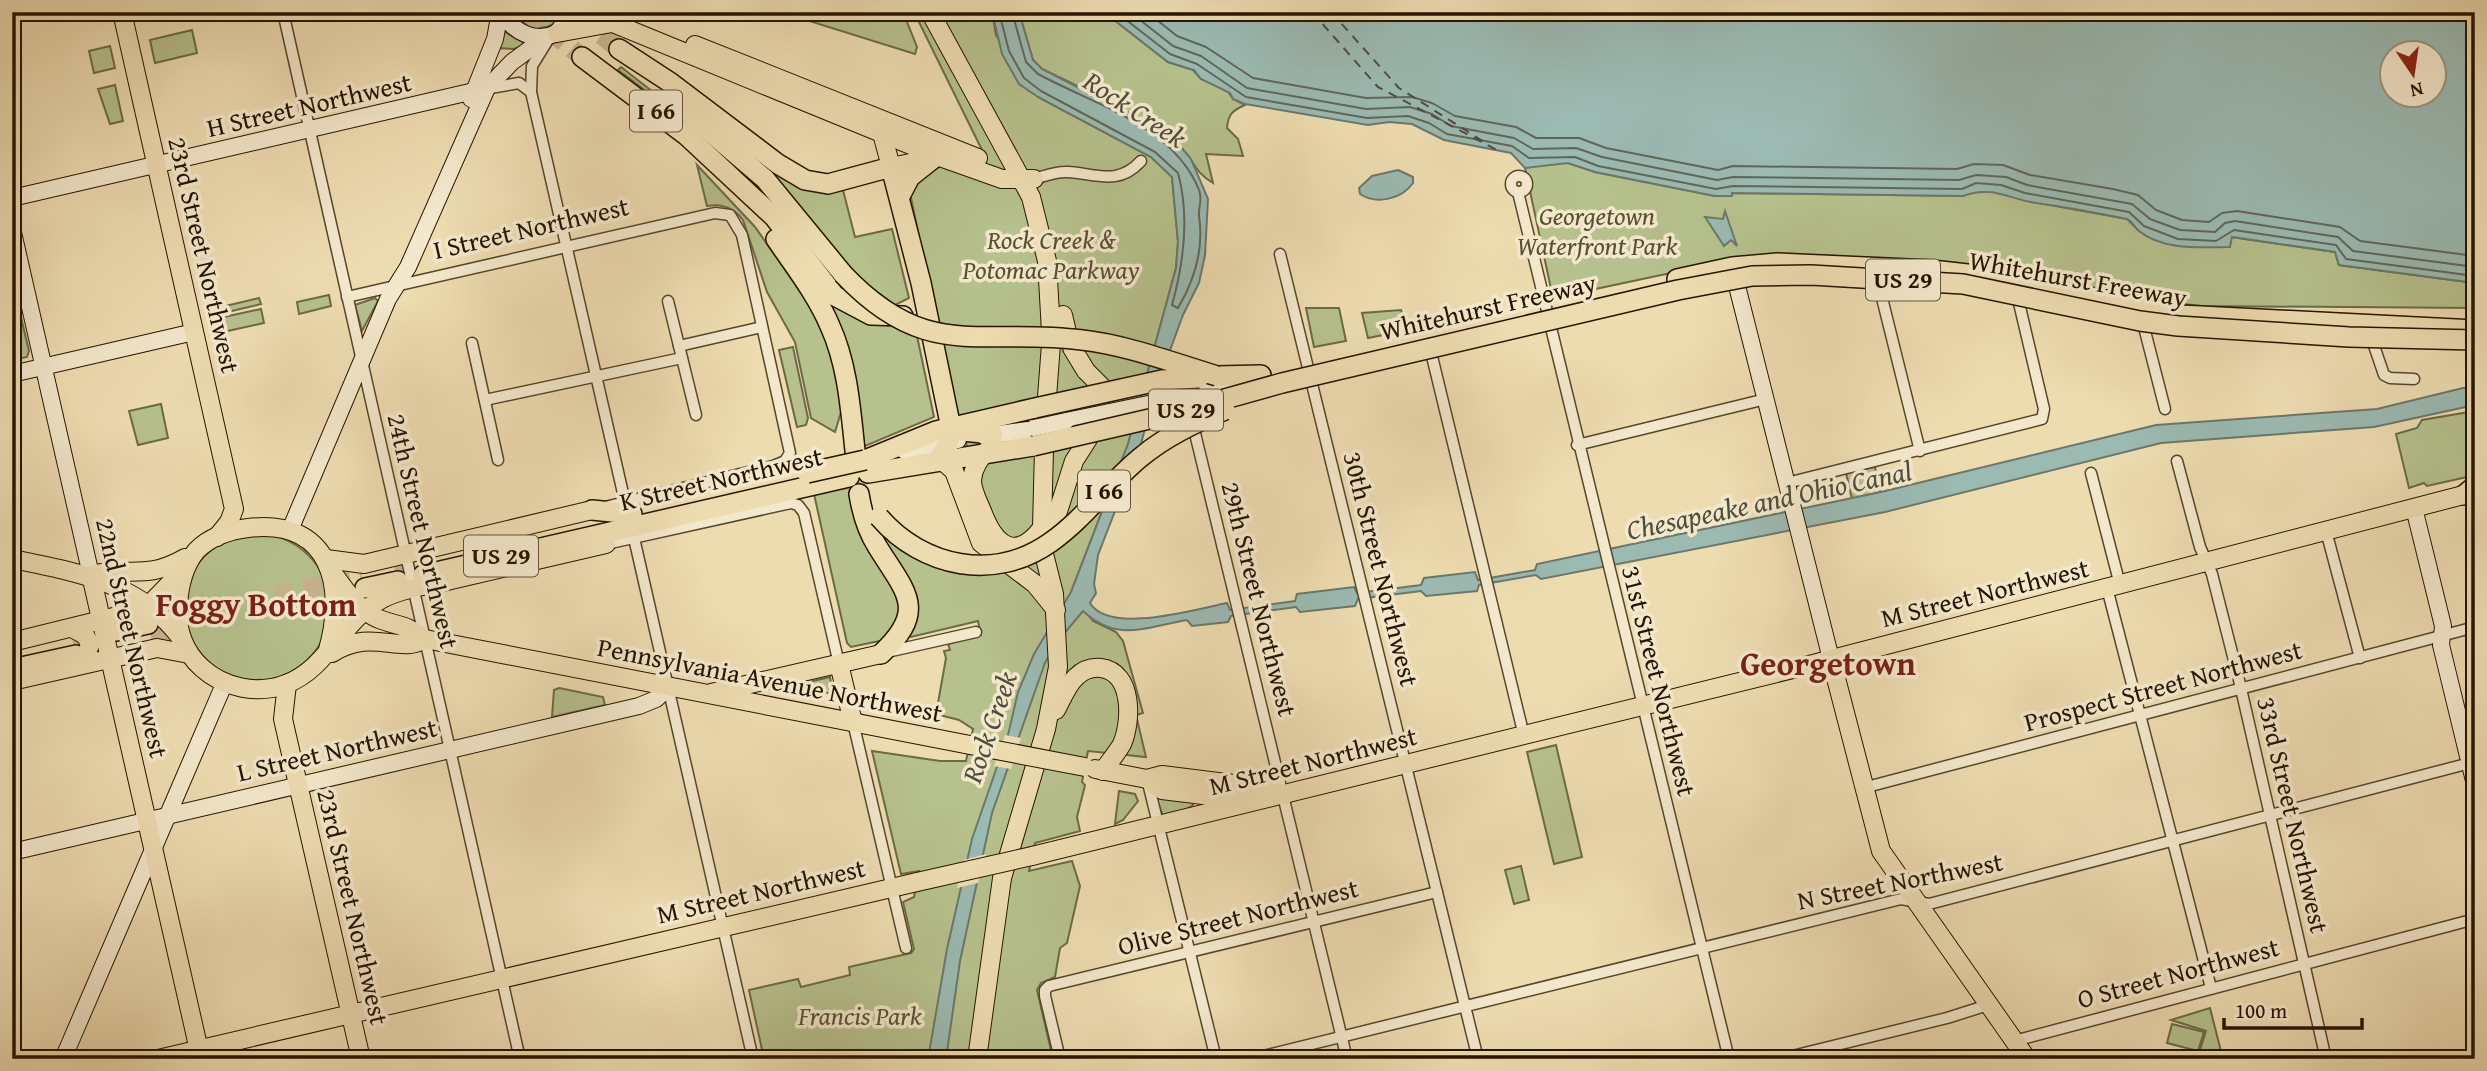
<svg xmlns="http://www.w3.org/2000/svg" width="2487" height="1071" font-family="'Gentium Book Plus',serif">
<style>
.green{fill:#b6c18d;stroke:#6d6a46;stroke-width:2}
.water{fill:#9bbab2;stroke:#6b786b;stroke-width:2;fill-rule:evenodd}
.pier{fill:#eedcb1}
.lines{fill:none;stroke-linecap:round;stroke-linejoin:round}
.shore{stroke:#606759;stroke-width:2}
.ferry{stroke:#4e4e3e;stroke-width:2;stroke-dasharray:9 7;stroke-linecap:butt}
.highway-tunnel{stroke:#c6b48e;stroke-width:19;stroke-dasharray:19 10;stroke-linecap:butt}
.street-casing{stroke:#56462c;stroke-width:13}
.secondary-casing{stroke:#241400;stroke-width:18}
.primary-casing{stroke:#241400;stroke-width:20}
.highway-casing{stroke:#241400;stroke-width:22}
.street{stroke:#f4e8cc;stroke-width:10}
.secondary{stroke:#f4e8cc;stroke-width:16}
.primary{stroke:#eedcb1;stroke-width:18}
.highway{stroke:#eedcb1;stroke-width:19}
.secondary-bridge-casing{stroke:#241400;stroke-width:18;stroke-linecap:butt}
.primary-bridge-casing{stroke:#241400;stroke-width:20;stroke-linecap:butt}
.highway-bridge-casing{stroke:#241400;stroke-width:22;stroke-linecap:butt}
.secondary-bridge{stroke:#f4e8cc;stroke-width:16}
.primary-bridge{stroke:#eedcb1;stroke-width:18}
.highway-bridge{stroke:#eedcb1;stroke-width:19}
.labels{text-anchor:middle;stroke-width:7;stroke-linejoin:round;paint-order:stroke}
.shield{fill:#f4e8cc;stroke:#62543d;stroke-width:2}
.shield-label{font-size:24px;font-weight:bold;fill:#241400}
.street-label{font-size:26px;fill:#241400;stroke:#f4e8cc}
.park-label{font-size:26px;font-style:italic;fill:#575131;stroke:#f4e8cc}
.water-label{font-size:28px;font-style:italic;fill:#4e4e3e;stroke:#f4e8cc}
.district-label{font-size:33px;font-weight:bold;fill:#7a1f14;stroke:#f4e8cc}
</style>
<rect width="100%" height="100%" fill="#eedcb1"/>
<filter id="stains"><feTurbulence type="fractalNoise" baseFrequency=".00286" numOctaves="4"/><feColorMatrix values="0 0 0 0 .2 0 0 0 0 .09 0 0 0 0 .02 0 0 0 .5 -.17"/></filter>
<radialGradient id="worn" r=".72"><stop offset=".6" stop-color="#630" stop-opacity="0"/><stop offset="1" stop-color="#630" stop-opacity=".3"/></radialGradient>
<!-- green -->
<g class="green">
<path d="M510,12h44l7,3c-14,22 -36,12 -51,-3z"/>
<path d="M801,12h62l21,9 7,-3v-6h12l14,35 -2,7 -112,-35z"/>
<path d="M914,12h78l4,23 42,62 113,60 21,20 6,65 -2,26 -48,176 -57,148 22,29 23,11 7,9 20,72 -7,2 10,42 -58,-6 -6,31 3,3 -8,32 3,14 -45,12 -6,28 43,-10 8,25 -13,57 -7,5 -5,29 -14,6 -4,7 16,69h-289l-15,-69 49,-11 3,8 49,-12 -1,-8 62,-14 3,-4 -11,-47 11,-5 5,-26 -18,3 -29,-123 68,10h26l7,-32 -14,-9 -23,-6 10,-56 -2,-7 6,-1 -2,-6 33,-9 -3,-14 -67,16 -4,-3 4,-9 -44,-112 12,13 110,45 -13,-93 -25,-88 -41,-197 1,-15 71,-28z"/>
<path d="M1104,12l64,50 25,8 8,9 26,11 6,9 12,6c-12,5 -17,9 -18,23l11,11 5,17 -37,-2 7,29c-21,-12 -19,-26 -36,-39 -41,-31 -89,-53 -135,-75l-9,-9 -14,-47z"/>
<path d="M192,30l5,23 -42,10 -5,-23z"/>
<path d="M503,31l23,13 -12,5 -17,-1z"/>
<path d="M110,46l5,22 -21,5 -5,-22z"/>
<path d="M621,67l100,78 141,155 -18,-3c-35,-45 -68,-93 -109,-132 -37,-35 -76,-64 -117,-95z"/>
<path d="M115,85l8,36 -13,3 -12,-35z"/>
<path d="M753,159l80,32 10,-1 12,47 37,-8 17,69 -14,7 -37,-27 -66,-80z"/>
<path d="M1546,163h22l27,9 120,24h16v-3l232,3 10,-5h27l23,9 104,19 12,12 38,15 52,1 2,-10 104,15 4,13 136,18v25l-273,-2 -456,-49 -193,41 -28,-130z"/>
<path d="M697,165l58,62 70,99 20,73 -10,33 -24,-14 -16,-76 -28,-50 -24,-72c-9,-12 -20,-17 -36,-14z"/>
<path d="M812,272l75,50 29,9 18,86 -76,32z"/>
<path d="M329,295l2,11 -32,8 -2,-12z"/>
<path d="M259,298l2,6 -42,10 -2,-6z"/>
<path d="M375,298l3,3 -16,30 -7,-26z"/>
<path d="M1306,308h33l7,33 -32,6z"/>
<path d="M19,309l10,42 -2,6 -15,3v-50z"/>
<path d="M261,309l3,14 -41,9 -4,-14z"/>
<path d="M1401,310l7,20 -40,8 -6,-25z"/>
<path d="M793,347l15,71 -2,7 -9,2 -18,-77z"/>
<path d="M161,404l7,34 -30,7 -9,-34z"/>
<path d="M2475,411v61l-8,5 -40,9 -3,-3 -15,5 -13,-54 21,-6 5,-8z"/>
<path d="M1875,467l6,25 -29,7 -6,-26z"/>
<path d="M852,485c8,46 41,81 49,127l-17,28 -33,7 -4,-4 -33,-149z"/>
<circle cx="257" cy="607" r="73"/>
<path d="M830,677l3,17 -39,-8 2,-1z"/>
<path d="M559,688l44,9 2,8 -53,12 2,-27z"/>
<path d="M1556,745l26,112 -28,7 -27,-112z"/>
<path d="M1119,791l16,3 3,7 -15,19 -8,4z"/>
<path d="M1156,797l37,1v7l-9,6 -21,5z"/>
<path d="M1521,866l8,34 -15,4 -9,-34z"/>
<path d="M2210,1008l13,51h-18l-5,-9 6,-19 -35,-11z"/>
<path d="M2172,1024l32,8 -6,19 -31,-8z"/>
</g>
<!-- water -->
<g class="water">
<path d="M992,12h27l14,48 9,9 99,51 39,26 11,13 17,40 -3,56 -6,28 -16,32 -29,79 -13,50 -43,111 -4,29 2,9 -6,10c19,32 106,6 137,0l3,7 65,-9 2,-7 57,-7 3,6 64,-8 3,-7 51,-6 3,8 57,-10 2,-6 344,-72 275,-67 221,-16 86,-21h12v17l-101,22 -213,16 -276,69 -344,67 -5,-4 -57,10 -2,6 -51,5 -5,-5 -63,8 -3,7 -55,6 -4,-5 -65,9 -3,6 -36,4 -5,-6c-42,7 -70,23 -104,-9l-26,31 -12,21 -53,150 -32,148 -14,98h-18l19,-110 25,-110 36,-104 10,-43 16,-38 37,-62 57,-148 48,-176 2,-26 -6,-65 -21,-20 -113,-60 -19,-13 -17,-30z"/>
<path d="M1104,12h1371v271l-136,-18 -4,-13 -103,-15 -2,10c-27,0 -67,4 -91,-16 -5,-4 -6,-9 -12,-12 -30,-6 -60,-12 -91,-16 -27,-4 -45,-18 -73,-7l-231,-3v3h-17l-120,-24 -27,-9 -43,5 -14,-15 -67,-13 -32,-16 -23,-2 -21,3 -123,-21 -12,-5 -3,-6 -29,-14 -7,-9 -26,-8zM2392,52h42v42h-42z"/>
<path d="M1398,170l15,7v6c-11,16 -36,22 -53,11l-1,-6 13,-12z"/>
<path d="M1725,211l12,35 -6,-6 -7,6 -19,-29 18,2z"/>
</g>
<!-- pier -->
<g class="pier">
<path d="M1005,735l16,3 -10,31 -17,-3z"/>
<path d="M986,854l-8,29 -21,5 7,-28z"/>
</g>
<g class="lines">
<!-- shore -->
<g class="shore">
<path d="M999,12l10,39 15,27 17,13 114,61 23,21c12,44 6,89 -6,132l6,3c16,-27 26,-59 21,-92 -1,-9 4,-16 0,-26 -25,-64 -106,-86 -161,-116l-12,-12 -14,-50"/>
<path d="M1116,12l54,42 27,10 49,33 121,21 41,-2 21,7 18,11 65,12 17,12 46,-1 23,9 118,23 17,-3 229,3 14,-6 25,2 24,8 104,19 15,14 34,13 38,2 18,-11 102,15 10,14 129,17"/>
<path d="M1130,12l43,34 28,10 46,32 119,21 44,-2 22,7 19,12 63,12 19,11 43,-1 26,9 115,23 16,-3 226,3 17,-5 30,2 21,8 105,19 18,15 30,11 35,2 10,-9 10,-2 103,16 15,14 122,16"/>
<path d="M1147,12l30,24 29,11 47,31 113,20 46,-1 20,6 23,13 61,11 20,11h43l27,10 112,22 15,-4 224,3 17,-5 29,1 27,10 83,14 25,6 18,15 26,10 27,2 13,-9 15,-2 103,16 20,14 115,15"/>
</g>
<!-- ferry -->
<g class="ferry">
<path d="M1312,12l66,75 119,63"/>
<path d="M1331,12l68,76 85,54"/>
</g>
<!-- highway-tunnel -->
<g class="highway-tunnel">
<path d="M527,12l55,45"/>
<path d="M579,17l40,32"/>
<path d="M857,468l8,25"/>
<path d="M395,569l26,-6"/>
<path d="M162,621l200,-45"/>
<path d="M151,637l37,-9"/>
<path d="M73,642l43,-11"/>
</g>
<defs>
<g id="street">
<path d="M283,12l237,1047"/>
<path d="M548,40l-16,26 -1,26 94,410"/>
<path d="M490,88l29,-5 12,9"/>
<circle cx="1519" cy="184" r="8"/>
<path d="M1034,179c11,-3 22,-8 34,-7 29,2 50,14 73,-11"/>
<path d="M1518,192l211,867"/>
<path d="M1280,254l198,805"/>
<path d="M1879,286l41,165"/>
<path d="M347,297l368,-84 15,2 12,20 48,218 -5,8 -12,5 -168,41"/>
<path d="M668,301l28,114"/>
<path d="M2145,331l20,78"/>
<path d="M2370,334l14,41 6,3 24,1"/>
<path d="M472,343l26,117"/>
<path d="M1429,344l95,392"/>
<path d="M679,346l83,-19"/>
<path d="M485,400l197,-42"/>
<path d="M1192,421l155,638"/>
<path d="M1577,445l189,-46"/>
<path d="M2177,461l23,86 12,27 27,106 87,379"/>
<path d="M2091,473l29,112"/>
<path d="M1787,483l255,-64 2,-10 -25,-106"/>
<path d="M2326,531l34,127"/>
<path d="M634,538l119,521"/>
<path d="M606,544l185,-41 7,2 6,8 35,151"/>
<path d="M2107,588l104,400"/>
<path d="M887,652l89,-20"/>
<path d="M853,722l53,226"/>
<path d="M1147,779l69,280"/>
<path d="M1863,788l612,-161"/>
<path d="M2014,1041l461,-122"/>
<path d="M1060,1059l-15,-63v-6l4,-4 388,-94"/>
<path d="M1251,1059l650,-160 28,5 545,-142"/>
<path d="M1780,1059l167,-41 41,-13"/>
</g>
<g id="secondary">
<path d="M502,12c11,21 34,31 55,21l15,-21"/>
<path d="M471,99l24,-60 5,-27"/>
<path d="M12,198l475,-110"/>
<path d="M12,228l79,347"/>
<path d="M1731,274h3l97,385"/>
<path d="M12,374l182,-42"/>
<path d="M1066,421l193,-40"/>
<path d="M984,436l44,-6"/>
<path d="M905,451l53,-11"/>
<path d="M2414,508l29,118 -2,19 34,140"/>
<path d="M290,530l98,-231 20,-32 79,-179 25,-26 34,-25"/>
<path d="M12,852l627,-146 17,-7 12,-11"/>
<path d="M63,1059l162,-377"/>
</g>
<g id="primary">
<path d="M122,12l112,497 -5,13 -12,15"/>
<path d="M586,12l354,145 62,22h32"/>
<path d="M930,12l101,185 16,64 4,71"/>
<path d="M557,33l55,-10"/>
<path d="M695,45l283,113"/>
<path d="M880,126l11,41 43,-9"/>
<path d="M1063,315l4,17"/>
<path d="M1072,348l14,23 16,16"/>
<path d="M1047,397l4,-53"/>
<path d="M990,448c-9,8 -17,19 -18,32 0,11 6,21 10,31 12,32 32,53 60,17"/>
<path d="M937,461l8,2 9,8 27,72 54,41 21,26"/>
<path d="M1053,527l21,-66 14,-22"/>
<path d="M12,559c64,13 127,23 169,79"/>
<path d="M326,559l38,5 228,-54"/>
<path d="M94,574c37,-7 53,6 91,-16"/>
<path d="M91,575l110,484"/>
<path d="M335,576c12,17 25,35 44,43 21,8 27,5 46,20l545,106"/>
<path d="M72,628l13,7 5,9 -6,20"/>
<path d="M12,642l126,-31 12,-7 35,-36"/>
<path d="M327,653c20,-66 4,-135 -79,-125 -18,2 -39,9 -52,23 -12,15 -17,36 -18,55 -2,23 6,46 24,62 22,20 56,27 84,16 41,-15 56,-63 94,-84 21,-12 48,-14 71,-20 52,-12 103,-24 155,-36"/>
<path d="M332,653c40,-26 67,2 93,-14"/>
<path d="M1831,659l50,192 146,208"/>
<path d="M839,664l14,58"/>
<path d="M12,681l145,-33 32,6"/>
<path d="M287,684l-4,35 78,340"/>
<path d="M711,693l170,-39"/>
<path d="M1056,710c6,-11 11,-25 20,-33 7,-7 16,-10 25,-9 32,4 31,53 21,76 -5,9 -13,18 -19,27"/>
<path d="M1095,769l52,10 15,11 82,10"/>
<path d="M1147,779l15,-4 104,13 19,7"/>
<path d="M1032,856l781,-192 662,-172"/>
<path d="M158,1059l759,-177"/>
<path d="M977,1059l25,-181 44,-149 12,-62 -4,-73 -10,-40 -2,-26 2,-79"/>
</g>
<g id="highway">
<path d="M619,49l52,34 107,81 27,16 23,4 63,-17 30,116 30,145 -3,17 -11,16"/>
<path d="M582,57l105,79 87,81 61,79 36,19 32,1"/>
<path d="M682,108l83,71 78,95"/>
<path d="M900,196l10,-19 24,-19"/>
<path d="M776,239c19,28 41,56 54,87 20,44 21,94 27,142"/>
<path d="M1677,279l55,-12 45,-4 155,7 53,6 196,39 294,15"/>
<path d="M1217,376l44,-1"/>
<path d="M962,431l31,3"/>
<path d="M865,460l71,-29 99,-23"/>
<path d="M868,473l165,-27"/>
<path d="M859,494c3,19 8,36 18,52 28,46 52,63 4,108"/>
<path d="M2464,495l11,-9"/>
<path d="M592,510l40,4"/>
<path d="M423,575l426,-98"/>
<path d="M365,588l33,-7"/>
<path d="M116,631l32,-7"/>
<path d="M12,669l64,-14"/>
</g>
</defs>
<!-- street casing -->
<use href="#street" class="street-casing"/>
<!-- secondary casing -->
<use href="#secondary" class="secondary-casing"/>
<!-- primary casing -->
<use href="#primary" class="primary-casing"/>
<!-- highway casing -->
<use href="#highway" class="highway-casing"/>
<!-- street -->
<use href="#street" class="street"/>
<!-- secondary -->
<use href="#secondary" class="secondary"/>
<!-- primary -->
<use href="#primary" class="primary"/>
<!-- highway -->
<use href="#highway" class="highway"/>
<defs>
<path id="secondary-bridge" d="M1034,428l32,-7"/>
<g id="primary-bridge">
<path d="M970,745l115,22"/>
<path d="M917,882l115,-26"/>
</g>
<g id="highway-bridge">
<path d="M843,274c84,89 137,53 239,66 45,5 92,23 135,36"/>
<path d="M1035,408l127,-28 37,-2"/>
<path d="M1033,446l138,-32 111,-31 396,-93 74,-14 59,-1 152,9 177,37 38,5 171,11 126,3"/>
<path d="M807,473l58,-13"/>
<path d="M879,517c44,51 116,65 172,25 34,-24 58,-59 90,-85 25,-21 54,-34 84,-47"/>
</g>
</defs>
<!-- secondary-bridge casing -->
<use href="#secondary-bridge" class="secondary-bridge-casing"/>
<!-- primary-bridge casing -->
<use href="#primary-bridge" class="primary-bridge-casing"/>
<!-- highway-bridge casing -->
<use href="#highway-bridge" class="highway-bridge-casing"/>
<!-- secondary-bridge -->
<use href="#secondary-bridge" class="secondary-bridge"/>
<!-- primary-bridge -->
<use href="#primary-bridge" class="primary-bridge"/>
<!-- highway-bridge -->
<use href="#highway-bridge" class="highway-bridge"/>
</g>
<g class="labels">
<!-- shield labels -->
<g class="shield">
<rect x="630" y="90.5" width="52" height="41" rx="5"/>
<rect x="1866" y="259.5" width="74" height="41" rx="5"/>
<rect x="1149" y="389.5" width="74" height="41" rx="5"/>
<rect x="1078" y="470.5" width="52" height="41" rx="5"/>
<rect x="464" y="535.5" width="74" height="41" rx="5"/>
</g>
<g class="shield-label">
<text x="656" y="119">I 66</text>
<text x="1903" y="288">US 29</text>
<text x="1186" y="418">US 29</text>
<text x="1104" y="499">I 66</text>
<text x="501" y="564">US 29</text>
</g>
<!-- street labels -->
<g class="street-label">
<text transform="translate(309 105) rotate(-13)" y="9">H Street Northwest</text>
<text transform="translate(531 228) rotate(-13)" y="9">I Street Northwest</text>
<text transform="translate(204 255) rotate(77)" y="9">23rd Street Northwest</text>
<text transform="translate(2078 279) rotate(10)" y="9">Whitehurst Freeway</text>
<text transform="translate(1488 307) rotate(-13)" y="9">Whitehurst Freeway</text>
<text transform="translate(721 479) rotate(-13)" y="9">K Street Northwest</text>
<text transform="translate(423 531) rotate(77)" y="9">24th Street Northwest</text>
<text transform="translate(1381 569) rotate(76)" y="9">30th Street Northwest</text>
<text transform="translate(1985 593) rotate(-14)" y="9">M Street Northwest</text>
<text transform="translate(1259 599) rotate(76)" y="9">29th Street Northwest</text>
<text transform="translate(132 638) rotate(77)" y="9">22nd Street Northwest</text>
<text transform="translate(770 680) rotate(11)" y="9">Pennsylvania Avenue Northwest</text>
<text transform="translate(1659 681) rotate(76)" y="9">31st Street Northwest</text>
<text transform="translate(2163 686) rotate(-15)" y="9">Prospect Street Northwest</text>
<text transform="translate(337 750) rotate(-13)" y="9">L Street Northwest</text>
<text transform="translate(1313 761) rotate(-14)" y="9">M Street Northwest</text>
<text transform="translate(2293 815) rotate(77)" y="9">33rd Street Northwest</text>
<text transform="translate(1900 881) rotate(-11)" y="9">N Street Northwest</text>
<text transform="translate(761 891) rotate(-13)" y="9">M Street Northwest</text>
<text transform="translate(353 907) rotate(77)" y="9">23rd Street Northwest</text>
<text transform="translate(1238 917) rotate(-14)" y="9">Olive Street Northwest</text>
<text transform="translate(2178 973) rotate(-15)" y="9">O Street Northwest</text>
</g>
<!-- park labels -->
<g class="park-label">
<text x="1597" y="225">Georgetown<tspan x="1597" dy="30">Waterfront Park</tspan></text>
<text x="1051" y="249">Rock Creek &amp;<tspan x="1051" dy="30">Potomac Parkway</tspan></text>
<text x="860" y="1025">Francis Park</text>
</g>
<!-- water labels -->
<g class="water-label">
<text transform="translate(1135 109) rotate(33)" y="10">Rock Creek</text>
<text transform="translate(1769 500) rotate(-12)" y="10">Chesapeake and Ohio Canal</text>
<text transform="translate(989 727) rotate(-71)" y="10">Rock Creek</text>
</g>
<!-- district labels -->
<g class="district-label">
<text x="256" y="616">Foggy Bottom</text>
<text x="1828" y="675">Georgetown</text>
</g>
</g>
<!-- margin -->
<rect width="2487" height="1071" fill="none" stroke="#eedcb1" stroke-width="42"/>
<rect x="14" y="14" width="2459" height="1043" fill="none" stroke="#241400" stroke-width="3.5"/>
<rect x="21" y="21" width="2445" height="1029" fill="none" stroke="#241400" stroke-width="2"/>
<!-- north arrow -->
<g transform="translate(2413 74) rotate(167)"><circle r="33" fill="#f4e8cc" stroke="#a1937a" stroke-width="2"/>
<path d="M0-5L12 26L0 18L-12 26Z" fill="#8f2418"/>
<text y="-10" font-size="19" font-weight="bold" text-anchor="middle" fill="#241400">N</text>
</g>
<!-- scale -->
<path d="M2224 1018v10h138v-10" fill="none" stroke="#241400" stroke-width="3.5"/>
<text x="2235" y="1018" font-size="21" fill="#241400" stroke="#f4e8cc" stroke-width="5" paint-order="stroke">100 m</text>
<rect width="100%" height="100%" filter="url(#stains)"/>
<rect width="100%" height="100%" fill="url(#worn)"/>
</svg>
